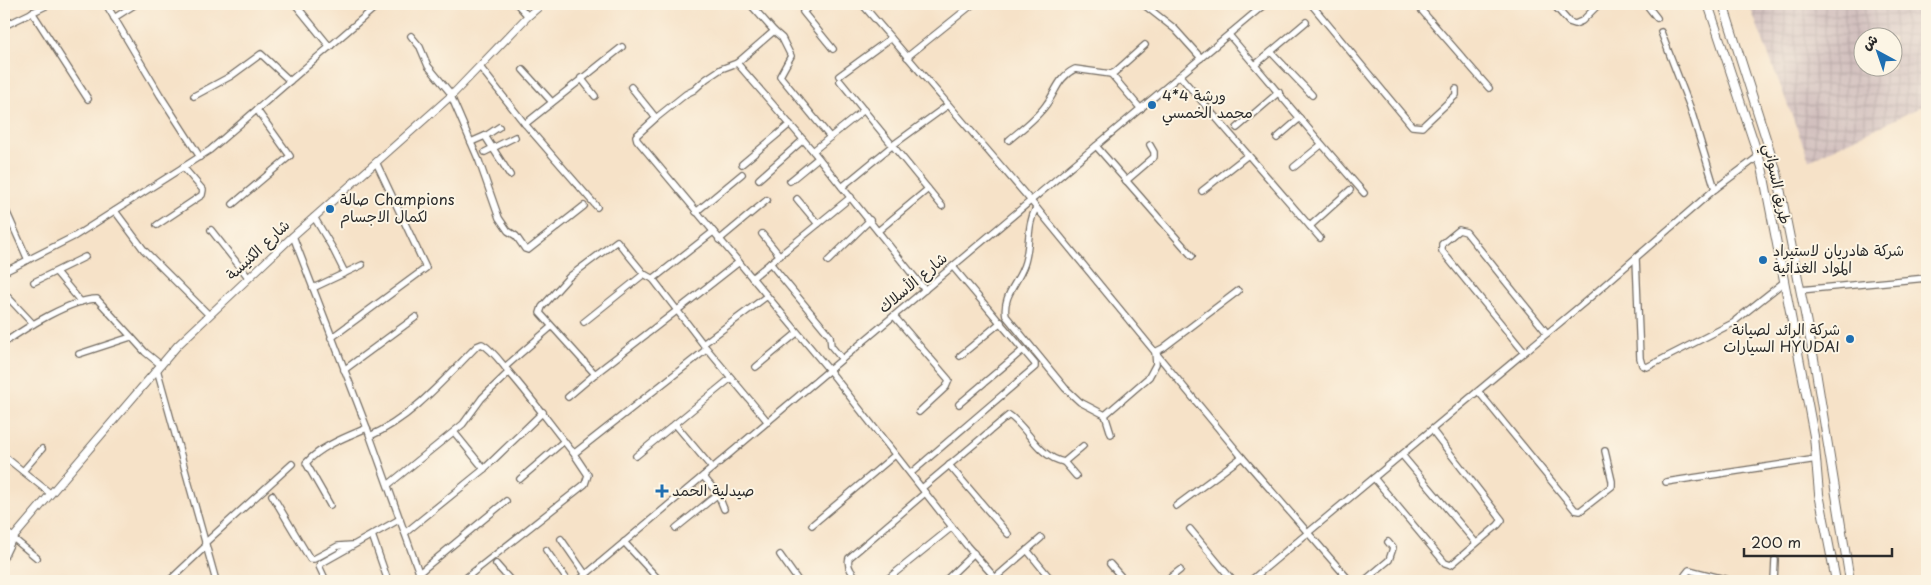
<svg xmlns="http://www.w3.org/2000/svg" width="1931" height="585" font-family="'Playpen Sans','Playpen Sans Arabic',sans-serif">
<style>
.industrial{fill:url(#industrial-grid);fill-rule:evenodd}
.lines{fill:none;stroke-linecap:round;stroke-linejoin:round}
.minor-casing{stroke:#726b62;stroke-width:8}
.major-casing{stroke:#726b62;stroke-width:9}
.highway-casing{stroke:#726b62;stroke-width:10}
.minor{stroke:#fff;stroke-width:5.5}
.major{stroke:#fff;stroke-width:7}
.highway{stroke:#fff;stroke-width:8}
.poi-dot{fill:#1f6fb2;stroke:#fcf5e5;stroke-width:2}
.labels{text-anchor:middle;stroke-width:4;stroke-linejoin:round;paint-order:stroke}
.poi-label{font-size:15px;fill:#2b2b2b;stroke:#fcf5e5;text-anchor:start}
.street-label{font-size:15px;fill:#2b2b2b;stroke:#fcf5e5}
</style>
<defs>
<pattern id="industrial-grid" width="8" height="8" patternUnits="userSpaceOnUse" patternTransform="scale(1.25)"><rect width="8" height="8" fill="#d1bfbe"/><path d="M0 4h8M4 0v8" fill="none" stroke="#b4a4a3"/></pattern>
</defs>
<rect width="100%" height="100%" fill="#fcf5e5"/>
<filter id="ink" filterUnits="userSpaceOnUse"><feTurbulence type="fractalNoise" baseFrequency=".02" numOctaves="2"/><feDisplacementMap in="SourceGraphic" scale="10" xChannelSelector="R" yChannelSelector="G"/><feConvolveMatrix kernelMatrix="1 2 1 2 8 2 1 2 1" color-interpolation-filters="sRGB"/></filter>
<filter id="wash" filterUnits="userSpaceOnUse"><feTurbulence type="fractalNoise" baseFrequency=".0096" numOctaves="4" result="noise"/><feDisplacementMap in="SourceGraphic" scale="20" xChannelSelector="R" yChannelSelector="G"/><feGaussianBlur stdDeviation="1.12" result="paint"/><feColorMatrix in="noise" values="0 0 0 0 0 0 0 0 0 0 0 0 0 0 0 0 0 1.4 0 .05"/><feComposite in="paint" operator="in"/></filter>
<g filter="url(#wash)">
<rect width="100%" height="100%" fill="#f6e2c8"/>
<!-- industrial -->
<path class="industrial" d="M1749,4h178v100l-118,56zM1864,38h30v30h-30z"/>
</g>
<g filter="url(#ink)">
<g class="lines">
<defs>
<g id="minor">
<path d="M106,4l54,91 40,62"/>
<path d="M295,4l35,43"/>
<path d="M517,4l11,12"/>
<path d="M750,4l24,27"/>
<path d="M812,4l-9,8 30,37"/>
<path d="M862,4l169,197 124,151 1,12 -7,13 -44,38"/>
<path d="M1143,4l32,25 26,29"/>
<path d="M1311,4l101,122 10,1 3,-3 31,-29v-6"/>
<path d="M1416,4l73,84"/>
<path d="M1553,4l16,18 6,2 7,-3 17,-17"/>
<path d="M1646,4l11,14"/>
<path d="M32,12l56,87"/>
<path d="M114,18l22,-14"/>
<path d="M4,26l46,-22"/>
<path d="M1661,32l29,75 25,82"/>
<path d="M1229,35c45,52 89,106 135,158"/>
<path d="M411,36l9,11 8,19 24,29"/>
<path d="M1271,52l41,43"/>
<path d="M907,57l66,-53"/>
<path d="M737,63l76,88 112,139"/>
<path d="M1255,65l51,-43"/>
<path d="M480,67l45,57 72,83"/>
<path d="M523,70l29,32"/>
<path d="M1111,74l30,35"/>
<path d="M839,76l52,-38"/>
<path d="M1180,76l140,162"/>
<path d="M581,78l14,18"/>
<path d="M840,81l102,125"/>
<path d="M631,87l25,31"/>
<path d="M194,96l37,-20 30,-22 29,27"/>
<path d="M451,96l28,65 20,57 9,13 8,5 9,13 3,1 56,-44"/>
<path d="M525,124l97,-77"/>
<path d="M1237,128l42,-36"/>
<path d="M485,136l25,39"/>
<path d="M830,137l-50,-61 11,-20 -9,-18 -8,-7 -37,32 -16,6 -15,10 -12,11 -8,4 -30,24 -20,18 1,4 192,230 138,176 31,35"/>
<path d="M1277,138l23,-20"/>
<path d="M1009,140c13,-11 27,-21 37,-35 10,-13 12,-28 29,-36l36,5 4,-2 30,-27"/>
<path d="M471,142l16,-7 12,-8"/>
<path d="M1096,146l96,110"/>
<path d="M813,151l51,-41"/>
<path d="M485,152l30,-15"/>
<path d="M742,164l48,-40"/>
<path d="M1294,167l27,-22"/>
<path d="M759,179l44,-39"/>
<path d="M790,181l28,-23"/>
<path d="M1126,181l28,-24v-5l-4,-7"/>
<path d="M842,187l51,-42 55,-40"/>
<path d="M1202,191l46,-36"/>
<path d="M797,199l21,25"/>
<path d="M233,204l57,-48 -33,-46"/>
<path d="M4,206l24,54"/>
<path d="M1036,208c-10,18 -5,38 -12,57 -6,18 -22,31 -18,51l59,72 15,14 25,13 6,19"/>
<path d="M115,211l29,39 65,65"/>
<path d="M696,212l46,-38"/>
<path d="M314,217l19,32 12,24"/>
<path d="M157,225l45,-30 1,-5 -20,-23"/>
<path d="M1310,226l40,-36"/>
<path d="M4,227l7,-4"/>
<path d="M211,230l37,47"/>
<path d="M878,231l50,-42"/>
<path d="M762,234l18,22"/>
<path d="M293,236l74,192 55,153"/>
<path d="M719,240l48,-40"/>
<path d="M1636,258l4,100 2,7 5,2 88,-45 1,-2 48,-38"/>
<path d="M828,261l42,-41"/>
<path d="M739,262c-48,38 -96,75 -144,112l-55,-61 2,-6 27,-30 48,-36 27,33 9,5 50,65 65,78"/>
<path d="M770,263l60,73 1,10 11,13"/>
<path d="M4,272l71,-36 135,-86 169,-146"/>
<path d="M56,272l25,30"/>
<path d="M752,278l99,-81"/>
<path d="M653,279l60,-47"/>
<path d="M34,282l51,-25"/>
<path d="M313,288l49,-23"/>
<path d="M1800,290l127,-12"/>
<path d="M1238,291l-75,57 -8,4 87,105 108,124"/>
<path d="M4,293l29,31"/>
<path d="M894,316l55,64 -3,7 -27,25"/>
<path d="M584,322l60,-48"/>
<path d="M331,338l95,-70 -50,-106"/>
<path d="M4,343c21,-15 68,-44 93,-44l48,53 16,13"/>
<path d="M703,344l64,-48"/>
<path d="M1524,352l-82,-101v-7l17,-14 7,2 81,101"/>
<path d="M79,354l52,-17"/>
<path d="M960,356l41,-34"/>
<path d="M505,367l46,-40"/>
<path d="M756,367l41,-34"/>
<path d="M157,369l59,212"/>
<path d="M344,370l72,-53"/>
<path d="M1478,391l97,119 5,1 32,-25v-5l-7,-30"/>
<path d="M568,397l27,-23"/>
<path d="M959,404l64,-54"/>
<path d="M675,424l37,44"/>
<path d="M454,432l30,37"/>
<path d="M370,436c43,-19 74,-57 107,-90l5,-2c11,6 19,19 27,28 22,25 41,52 62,78l2,2h3l131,-103"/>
<path d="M1402,455l74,88"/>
<path d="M4,456l47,38"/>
<path d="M636,456l95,-78"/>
<path d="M1064,462l12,14"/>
<path d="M949,465l59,69"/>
<path d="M23,471l19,-22"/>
<path d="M911,473l124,-106v-3l-82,-97"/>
<path d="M703,476l15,18 6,15"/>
<path d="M1374,478l71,85 6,2 47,-40 4,-5 -70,-90"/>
<path d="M520,479l44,-38"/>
<path d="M1666,482l151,-23"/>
<path d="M388,485l75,-61 19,-26 27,-26"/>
<path d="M922,488l87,-73c20,14 28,41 55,47l19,-16"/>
<path d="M272,495l38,64h4l24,-13 14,-1"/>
<path d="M330,505l-24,-42c15,-17 40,-26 61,-35"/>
<path d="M1176,506l66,-49"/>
<path d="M812,525l83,-70"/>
<path d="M676,528l42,-34"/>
<path d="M1190,529l43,52"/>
<path d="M405,533l79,-64 59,-57"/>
<path d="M372,535l16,46"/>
<path d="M561,539l25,36"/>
<path d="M624,542l36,39"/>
<path d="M205,543l87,-79"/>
<path d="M546,550l22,31"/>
<path d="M1027,550l22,27"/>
<path d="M780,555l17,24"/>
<path d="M4,557l9,-19 24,20"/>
<path d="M496,564l15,17"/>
<path d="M1110,564l15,17"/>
<path d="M419,573l87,-72"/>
<path d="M995,578l46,-40"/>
<path d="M169,581l37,-35"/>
<path d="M326,581l-7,-15 1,-2 80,-45"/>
<path d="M462,581l123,-97 3,-9 -16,-24"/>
<path d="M578,581l687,-577"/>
<path d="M860,581c-6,-6 -14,-13 -11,-23l76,-65"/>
<path d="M885,581l67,-54"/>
<path d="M945,581l29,-28"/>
<path d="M1166,581l14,-11"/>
<path d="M1250,581l336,-280 129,-112 44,-33"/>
<path d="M1364,581l25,-21 4,-12 -5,-6"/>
<path d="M1685,581v-6l4,-5 43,11"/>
<path d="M1774,581l1,-21"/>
</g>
<path id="major" d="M4,531l9,7 165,-193 115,-109 159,-141 76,-79 14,-12"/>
<g id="highway">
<path d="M1708,4l54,163 46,237 6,32 5,58 17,87"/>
<path d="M1723,4l54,169 37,186 36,222"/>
</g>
</defs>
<!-- minor casing -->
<use href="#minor" class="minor-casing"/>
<!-- major casing -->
<use href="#major" class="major-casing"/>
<!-- highway casing -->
<use href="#highway" class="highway-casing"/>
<!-- minor -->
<use href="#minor" class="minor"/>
<!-- major -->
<use href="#major" class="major"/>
<!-- highway -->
<use href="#highway" class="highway"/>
</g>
</g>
<!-- markers -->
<g class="poi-dot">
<circle cx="1152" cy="105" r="5"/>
<circle cx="330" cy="209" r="5"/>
<circle cx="1763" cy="260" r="5"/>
<circle cx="1850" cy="339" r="5"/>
<path d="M659.5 483.5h5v5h5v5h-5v5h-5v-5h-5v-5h5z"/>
</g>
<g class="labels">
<!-- poi labels -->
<g class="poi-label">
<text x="1162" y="101">4*4 ورشة<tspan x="1162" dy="17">محمد الخمسي</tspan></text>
<text x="340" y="205">صالة Champions<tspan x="340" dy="17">لكمال الاجسام</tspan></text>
<text x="1773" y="256">شركة هادريان لاستيراد<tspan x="1773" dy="17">المواد الغذائية</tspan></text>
<text x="1840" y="335" text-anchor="end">شركة الرائد لصيانة<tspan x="1840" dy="17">السيارات HYUDAI</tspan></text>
<text x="672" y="496">صيدلية الحمد</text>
</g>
<!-- street labels -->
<g class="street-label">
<text transform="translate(1777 184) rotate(78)" y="5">طريق السواني</text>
<text transform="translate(258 250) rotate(-43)" y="5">شارع الكنيسة</text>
<text transform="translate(913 283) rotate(-40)" y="5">شارع الأسلاك</text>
</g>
</g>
<!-- margin -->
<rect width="1931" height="585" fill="none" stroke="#fcf5e5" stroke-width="20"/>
<!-- north arrow -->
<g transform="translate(1878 52) rotate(320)"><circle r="24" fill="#fcf5e5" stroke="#a8a49b"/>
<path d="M0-4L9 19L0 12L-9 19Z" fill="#1f6fb2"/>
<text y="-8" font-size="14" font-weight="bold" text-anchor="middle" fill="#2b2b2b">ش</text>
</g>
<!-- scale -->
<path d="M1744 548v8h148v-8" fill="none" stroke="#2b2b2b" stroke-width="2.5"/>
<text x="1751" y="548" font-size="15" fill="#2b2b2b" stroke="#fcf5e5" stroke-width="4" paint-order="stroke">200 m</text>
</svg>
